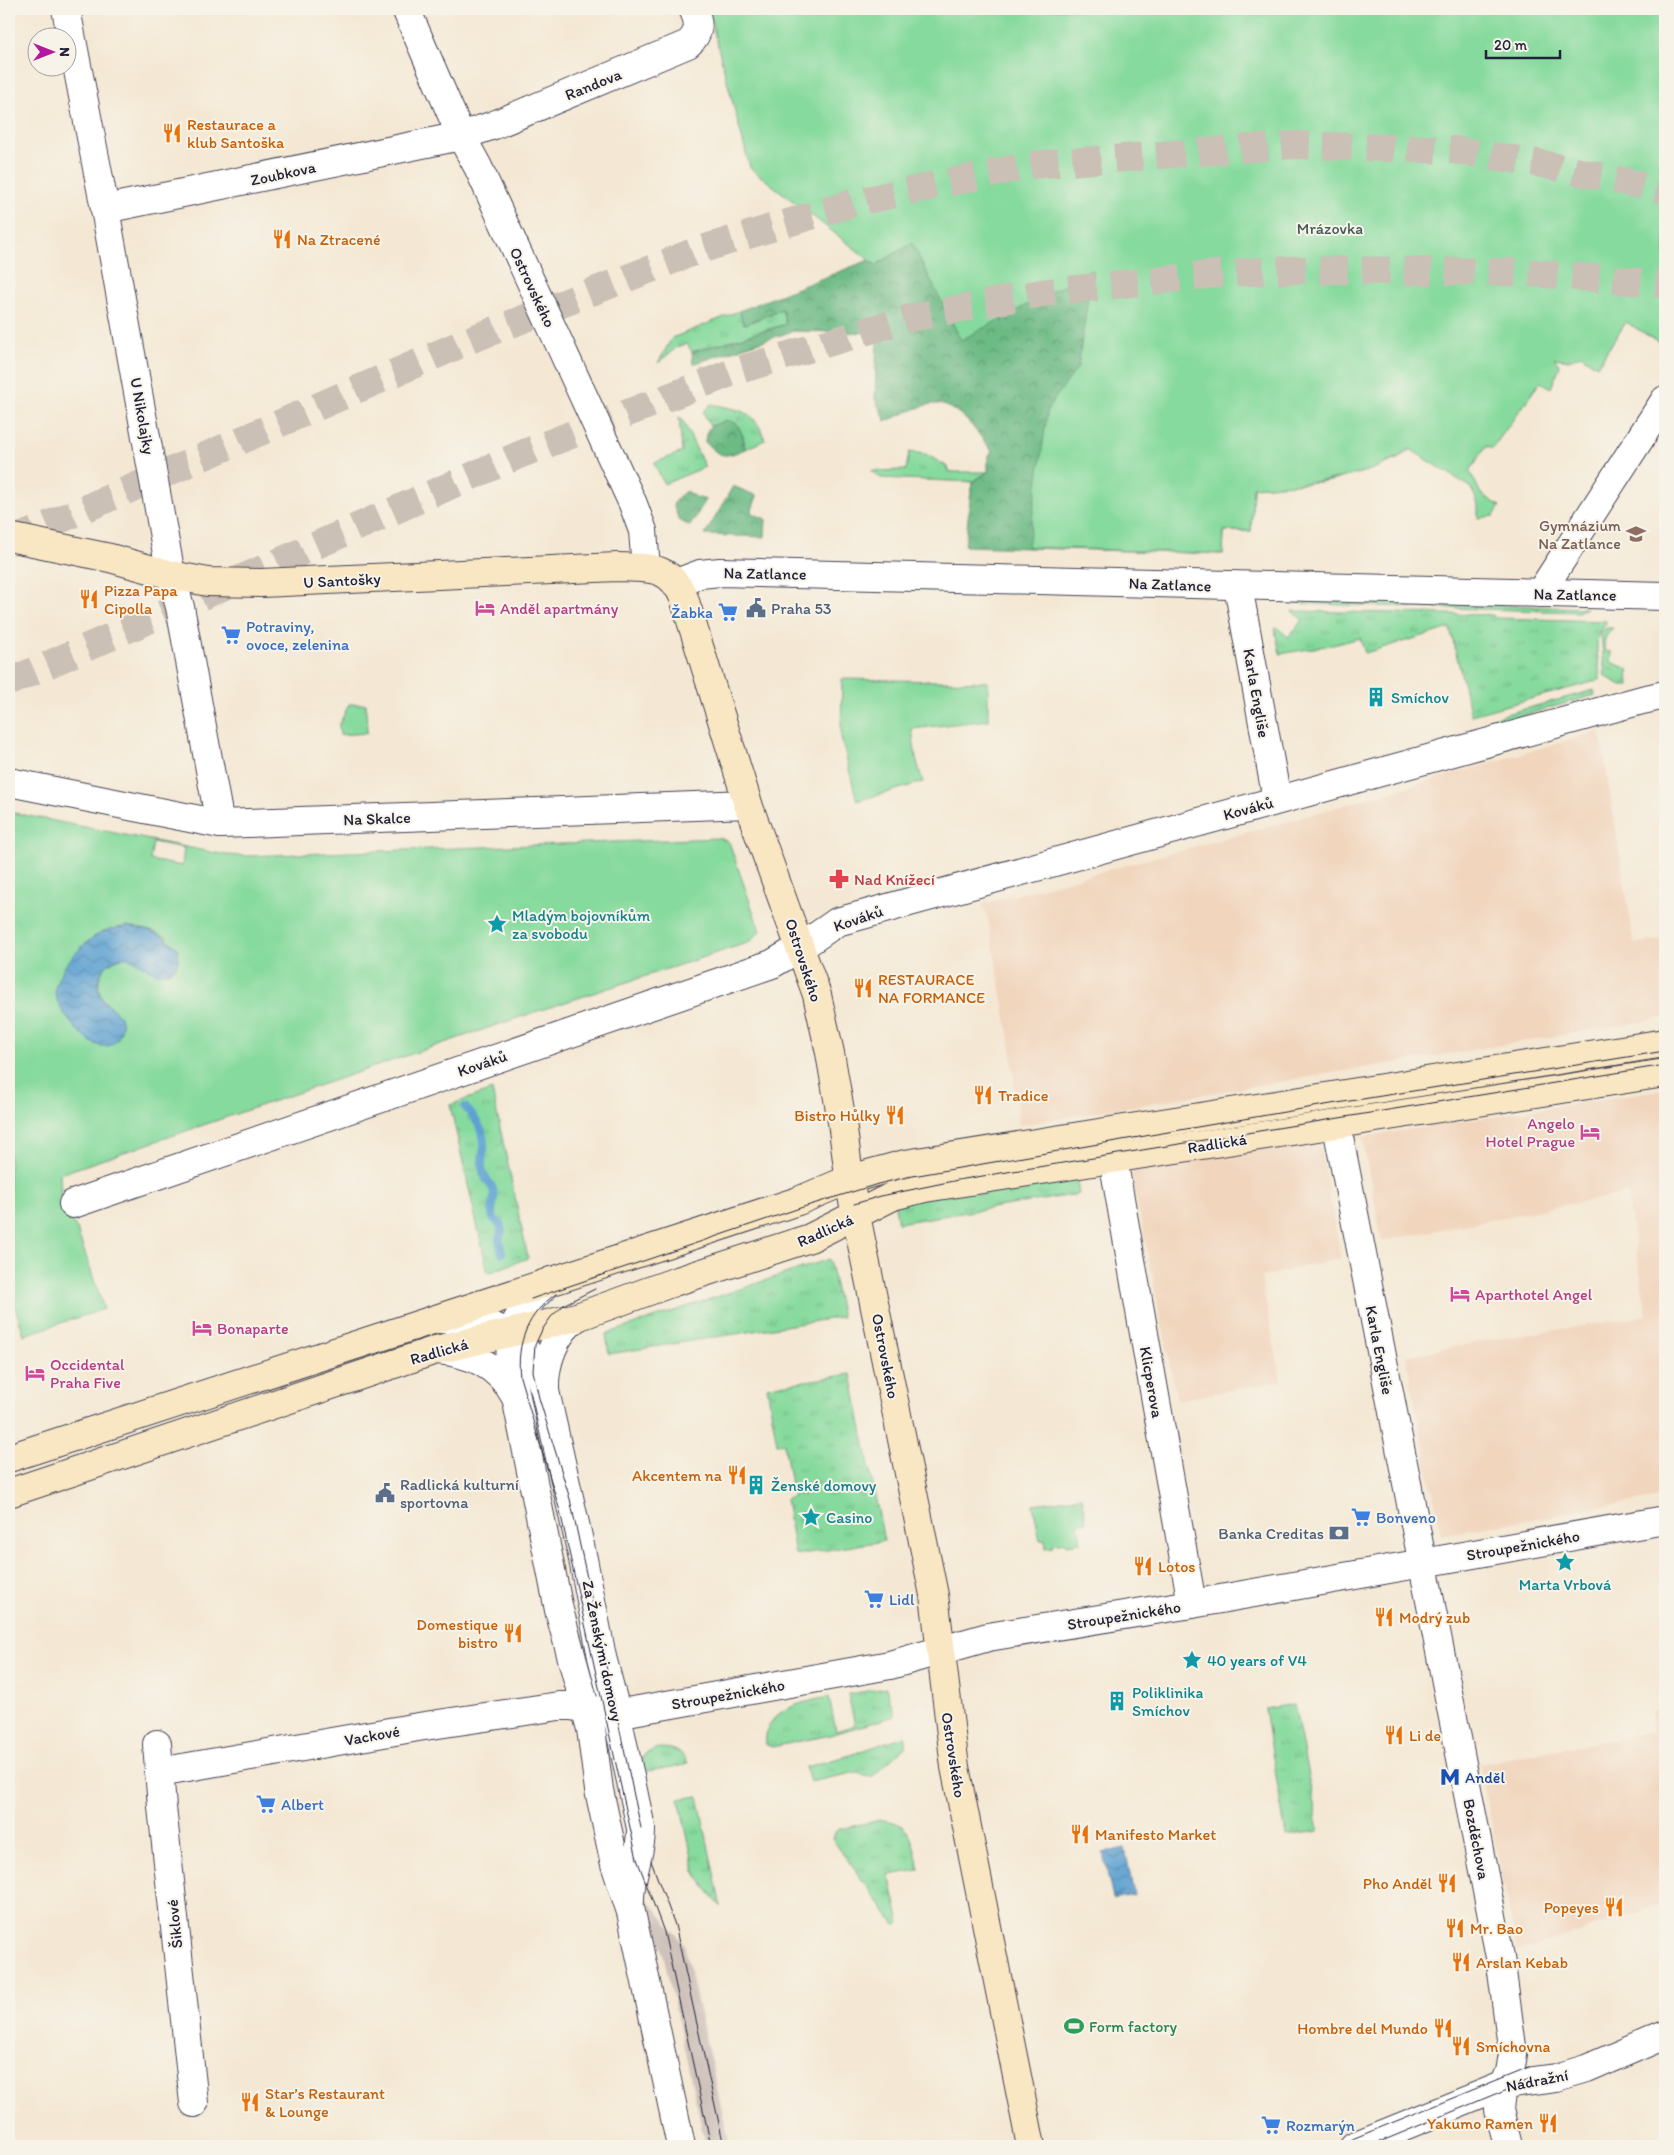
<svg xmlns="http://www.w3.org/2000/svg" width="1674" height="2155" font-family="Itim,sans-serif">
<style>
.built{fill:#f1d5bd}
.railway{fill:#cec1ba}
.grass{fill:url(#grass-tufts);stroke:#547e6c}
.forest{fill:url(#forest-crowns);stroke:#476e60}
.green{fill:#86da9d;stroke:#547e6c;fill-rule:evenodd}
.water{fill:url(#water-waves);stroke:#406286}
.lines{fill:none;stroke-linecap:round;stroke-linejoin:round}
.stream{stroke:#5da1d2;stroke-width:8}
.highway-tunnel{stroke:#cac0b5;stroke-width:28;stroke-dasharray:28 14;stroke-linecap:butt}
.street-casing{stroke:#424052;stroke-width:30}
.secondary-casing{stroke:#424052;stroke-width:30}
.street{stroke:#fff;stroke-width:28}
.secondary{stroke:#f9e7c3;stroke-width:28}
.tram{stroke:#22223b;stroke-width:1}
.labels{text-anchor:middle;stroke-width:4;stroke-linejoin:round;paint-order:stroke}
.street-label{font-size:16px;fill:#22223b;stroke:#f7f3e8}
.food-label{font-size:16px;fill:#c56008;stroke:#f7f3e8;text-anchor:start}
.park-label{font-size:16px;fill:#405958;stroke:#f7f3e8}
.education-label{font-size:16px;fill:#785e54;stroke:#f7f3e8;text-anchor:end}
.hotel-label{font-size:16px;fill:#b23c85;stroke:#f7f3e8;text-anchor:start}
.service-label{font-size:16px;fill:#4e5e75;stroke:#f7f3e8;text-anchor:start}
.shop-label{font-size:16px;fill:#366cbe;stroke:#f7f3e8;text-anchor:start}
.culture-label{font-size:16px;fill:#0d838f;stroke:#f7f3e8;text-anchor:start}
.health-label{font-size:16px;fill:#be3a42;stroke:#f7f3e8;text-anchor:start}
.transit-label{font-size:16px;fill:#164399;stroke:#f7f3e8;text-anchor:start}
.leisure-label{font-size:16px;fill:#27864d;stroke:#f7f3e8;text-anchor:start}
</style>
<defs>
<pattern id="grass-tufts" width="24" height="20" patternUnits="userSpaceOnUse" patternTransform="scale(1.25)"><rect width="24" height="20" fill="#86da9d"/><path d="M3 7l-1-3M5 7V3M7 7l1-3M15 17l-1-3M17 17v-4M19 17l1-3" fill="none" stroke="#73bb88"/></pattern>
<pattern id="forest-crowns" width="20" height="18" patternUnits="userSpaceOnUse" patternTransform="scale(1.25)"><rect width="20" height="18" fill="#6cba84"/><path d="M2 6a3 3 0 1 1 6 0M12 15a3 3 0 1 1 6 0" fill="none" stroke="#58976d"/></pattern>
<pattern id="water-waves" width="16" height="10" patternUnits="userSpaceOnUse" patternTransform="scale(1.25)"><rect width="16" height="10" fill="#5da1d2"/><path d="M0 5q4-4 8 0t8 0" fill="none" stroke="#4c83ac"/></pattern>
</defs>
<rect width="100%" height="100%" fill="#f7f3e8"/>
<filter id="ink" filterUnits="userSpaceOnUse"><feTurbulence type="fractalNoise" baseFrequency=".02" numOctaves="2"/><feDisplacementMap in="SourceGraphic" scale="10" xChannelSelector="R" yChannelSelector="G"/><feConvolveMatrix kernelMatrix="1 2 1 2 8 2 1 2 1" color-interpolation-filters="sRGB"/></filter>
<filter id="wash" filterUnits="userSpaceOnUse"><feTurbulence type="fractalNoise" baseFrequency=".0096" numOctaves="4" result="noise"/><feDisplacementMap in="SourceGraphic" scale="20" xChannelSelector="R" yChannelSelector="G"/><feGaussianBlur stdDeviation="1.12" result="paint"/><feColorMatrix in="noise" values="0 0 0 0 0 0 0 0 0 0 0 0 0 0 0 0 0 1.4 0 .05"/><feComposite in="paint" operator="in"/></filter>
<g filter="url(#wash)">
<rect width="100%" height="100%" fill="#f4e8d4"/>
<!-- built -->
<g class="built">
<path d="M1600,731l34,213 31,-5v79l-646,107 -9,-85 -22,-121 -6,-15 311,-84z"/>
<path d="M1665,1089v407l-224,39 -35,-179 78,-15 163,-25 -20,-123 -245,48 -20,-104z"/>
<path d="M1318,1135l23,123 -80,19 20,104 -104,19 -46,-229z"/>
<path d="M1665,1709v195l-147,48 -39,-189 174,-31 -3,-21z"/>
</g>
<!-- railway -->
<path class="railway" d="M641,1891l43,53 46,202h-24l-46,-206z"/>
<!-- grass -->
<g class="grass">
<path d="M782,309l4,15 -94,28 -5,-8 -10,3 -19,16 14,-25 67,-27 4,12 3,1z"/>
<path d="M711,404c28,6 44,5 54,36l-20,9 -2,-13 -29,-11 -4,1 -7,-14z"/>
<path d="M679,417l3,2 23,48 -41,17 -10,-21 28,-11z"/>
<path d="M909,452l17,2 22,13 2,5h38l-16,10 -91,-4 -10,-7 35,-1z"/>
<path d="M1284,598l302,10 -8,4 -294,-9z"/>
<path d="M1292,611l201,4 2,3 111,3v3c-16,16 -6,36 -6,56l-129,35 -21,-87 -85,25 -5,-15 -23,6 -57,10 -5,-24 2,-3 11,10 15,-17z"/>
<path d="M1606,628h7c-8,8 -10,12 -8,23l7,1 -1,10 17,7 1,16h-8l-16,-9 -4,-42z"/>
<path d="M1594,690l1,5 -106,30 -1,-6z"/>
<path d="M492,1090l36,168 -40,15 -38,-168z"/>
<path d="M1075,1172l4,22 -181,29 -4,-22z"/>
<path d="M829,1259l13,58 -233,37 -3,-20z"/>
<path d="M851,1374l33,167 -89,14 -9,-56 7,-2 -9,-54 -7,1 -10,-57z"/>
<path d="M886,1688l9,28 -65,19 -58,12 -6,-2c-4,-36 37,-43 63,-48l7,34 19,-6 -7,-31z"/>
<path d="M1294,1704l25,127 -33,5 -21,-127z"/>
<path d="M905,1736v11l-33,30 -8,-1 -7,-4 -47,10 -4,-15 41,-11z"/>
<path d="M658,1748c13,0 24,2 30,15h-3l1,2 -45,7 -4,-5 8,-13z"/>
<path d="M698,1796l23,111 -25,-32 -17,-76z"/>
<path d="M880,1820c32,0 34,24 39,50l-30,5 11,48 -5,2 -62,-85 2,-8 4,-3z"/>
</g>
<!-- forest -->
<g class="forest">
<path d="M1665,9l-39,313 -29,44 -40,-27 -161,121 -65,21 -78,6 -2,44h-27l-1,23 -258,-8 7,-64 16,-10v-15l4,-6c-16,-19 -36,-54 -66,-46 -13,4 -27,11 -40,16l-11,-22 2,-66 -84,-2 -100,33 -1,-12 94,-28 -4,-15 -36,15 -3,-1 -4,-12 130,-51 7,5 36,-22 180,27z"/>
<path d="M727,420l10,4 6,12 2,13c-21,9 -24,9 -40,-7 1,-17 7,-16 22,-22z"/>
<path d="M733,486l24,10 -6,17 15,6 -1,18 -60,-2z"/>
<path d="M686,491l9,6 11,3 -16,26 -11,-6 -6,-15 4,-7z"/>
</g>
<!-- green -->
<g class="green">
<path d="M708,9h957v337l-39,-24 -29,44 -16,-11 -12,5 -15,-2 6,8 -9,22 -11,-6 -48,67 -6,-3 -16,25 11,23 19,12 -6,10 -16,2v-13l-6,-17 -62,-39c-44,33 -104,34 -157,38l-2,44h-27l-1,23 -195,-7 20,-139 30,-41 14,-97 -131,70 -49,-97 -36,22 -126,-97z"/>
<path d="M842,679l146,3v38l-76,9 4,30 7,23 -66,19 -16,-64z"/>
<path d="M349,704h17l1,29 -27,2 -1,-10z"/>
<path d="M9,812l217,43 21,1 472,-18 10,4 31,89 -10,11 -221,72 -469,160 1,20 4,13 12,23 27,79 -80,26 -15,-47zM153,842l31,6 -2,18 -32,-6zM127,926l24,5 16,6 -19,32c-7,-5 -13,-11 -21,-11 -19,-1 -32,17 -27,35 2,10 13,18 20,24l-30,25 -26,-29 16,-65 23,-17z"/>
<path d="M1082,1497l4,25 -8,2 3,18 -15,2v-2l-13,2v3l-7,1 -1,-9 -5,1 -7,-36z"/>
</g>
<!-- water -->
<g class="water">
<path d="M127,926c23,5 34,5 51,23 1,9 2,17 -8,22 -18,10 -30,-15 -48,-13 -16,3 -29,20 -22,37 4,9 16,14 20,22 5,9 -1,26 -12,29 -19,5 -51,-36 -53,-53 -2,-20 31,-55 50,-62 6,-3 15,-3 22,-5z"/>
<path d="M1125,1848l9,47 -21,4 -10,-46z"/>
</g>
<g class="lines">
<!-- stream -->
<path class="stream" d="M465,1107c10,11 19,22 19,38 0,10 -4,16 -1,27 2,9 12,13 11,24 0,10 -4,11 -1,22l7,6 2,7 -3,8 3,14"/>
</g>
</g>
<g filter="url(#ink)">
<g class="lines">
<!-- highway-tunnel -->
<g class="highway-tunnel">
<path d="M9,542l461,-202 226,-89 157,-48 177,-38 263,-20 162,5 82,13 128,27"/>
<path d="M9,682l510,-227 217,-84 174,-53 131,-25 183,-20 69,-3 228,2 144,12"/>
</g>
<defs>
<g id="street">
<path d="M66,9l39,200 59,328 7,38 9,32 40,217"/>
<path d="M406,9l55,127 17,31 155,337 10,27 3,37"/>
<path d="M105,209l356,-73 33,-11 194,-81c12,-11 12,-21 5,-35"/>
<path d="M676,583l24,-9 20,-2 945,24"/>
<path d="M1238,586l39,214"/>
<path d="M1540,593l125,-193"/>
<path d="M9,782l211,42 528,-20"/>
<path d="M1339,1137l161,820 13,97 -3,18 -9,21 -2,17 9,36"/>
<path d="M1113,1159l79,445"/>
<path d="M73,1204l699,-240 29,-17 36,-25 805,-222 23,-5"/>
<path d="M551,1281c-33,27 -44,48 -40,91l48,238 32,119 8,61 16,74 16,48 50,234"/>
<path d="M438,1319l31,1 28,8 28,21 13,23 7,19 38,168 19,98 14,54 25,117c1,25 -12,48 -11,73"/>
<path d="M436,1350c34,2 63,16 79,46"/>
<path d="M545,1390c-1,-27 10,-58 32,-73"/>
<path d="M157,1744l5,63 32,296"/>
<path d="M159,1772l259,-45 141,-21h12l34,6 28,-1 257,-46 98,-28 204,-33 473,-84"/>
<path d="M1354,2146l151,-61 51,-7 30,-9 79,-34"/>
</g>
<g id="secondary">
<path d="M9,537l101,21 61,17 37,7 53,1 356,-16c32,1 53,-2 67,31l64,206 69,191 13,58 12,69 9,69 83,404 21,172 76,379"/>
<path d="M9,1458l789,-257 52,-22 55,-15 760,-121"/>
<path d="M9,1493l427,-143 141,-33 97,-35 136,-44 83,-42 32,-8 740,-115"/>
</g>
</defs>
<!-- street casing -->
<use href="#street" class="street-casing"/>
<!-- secondary casing -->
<use href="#secondary" class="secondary-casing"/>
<!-- street -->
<use href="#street" class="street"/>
<!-- secondary -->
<use href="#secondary" class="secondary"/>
<!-- tram -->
<g class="tram">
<path d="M854,1204l27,-8 77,-16 707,-115"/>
<path d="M595,1289l-30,15 -14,13 -9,13 -7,15 -2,26 6,27 31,101 71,329"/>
<path d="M556,1294c-28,19 -40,49 -36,83l40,134 77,348 27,73 47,214"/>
<path d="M531,1299l269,-91 78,-24 29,-7 424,-73 334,-53"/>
<path d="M651,1861l24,64 49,221"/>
<path d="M1335,2146l194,-79"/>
<path d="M1370,2146l159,-66"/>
</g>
</g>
</g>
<!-- icons -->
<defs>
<symbol id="restaurant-bare" viewBox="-9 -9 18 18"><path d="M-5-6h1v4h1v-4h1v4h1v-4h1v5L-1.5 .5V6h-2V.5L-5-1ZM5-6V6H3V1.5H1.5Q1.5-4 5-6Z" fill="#e8710a" stroke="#f7f3e8" stroke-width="2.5" paint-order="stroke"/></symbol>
<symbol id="school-bare" viewBox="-9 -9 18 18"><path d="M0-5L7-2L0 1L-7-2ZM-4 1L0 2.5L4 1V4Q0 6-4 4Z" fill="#8d6e63" stroke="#f7f3e8" stroke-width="2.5" paint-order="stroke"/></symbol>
<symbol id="hotel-bare" viewBox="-9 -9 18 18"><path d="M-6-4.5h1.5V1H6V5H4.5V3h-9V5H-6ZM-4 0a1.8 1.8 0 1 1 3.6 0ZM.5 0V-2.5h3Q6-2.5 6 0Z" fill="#d1479c" stroke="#f7f3e8" stroke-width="2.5" paint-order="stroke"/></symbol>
<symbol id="civic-bare" viewBox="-9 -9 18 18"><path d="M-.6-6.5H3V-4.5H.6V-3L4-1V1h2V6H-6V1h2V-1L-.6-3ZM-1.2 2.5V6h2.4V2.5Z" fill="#5c6f8a" stroke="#f7f3e8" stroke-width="2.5" paint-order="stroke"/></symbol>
<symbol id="supermarket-bare" viewBox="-9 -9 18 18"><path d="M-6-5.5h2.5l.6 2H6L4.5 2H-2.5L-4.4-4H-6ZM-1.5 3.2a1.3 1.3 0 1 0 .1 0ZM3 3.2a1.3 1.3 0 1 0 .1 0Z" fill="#3f7fe0" stroke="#f7f3e8" stroke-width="2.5" paint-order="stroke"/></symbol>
<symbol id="building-bare" viewBox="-9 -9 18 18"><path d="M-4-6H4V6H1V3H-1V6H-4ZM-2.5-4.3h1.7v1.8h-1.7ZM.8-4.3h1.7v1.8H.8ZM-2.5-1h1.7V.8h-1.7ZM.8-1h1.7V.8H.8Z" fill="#0f9aa8" stroke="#f7f3e8" stroke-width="2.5" paint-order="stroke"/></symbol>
<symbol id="pharmacy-bare" viewBox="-9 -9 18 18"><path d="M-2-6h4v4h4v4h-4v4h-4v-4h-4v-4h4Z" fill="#e0444e" stroke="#f7f3e8" stroke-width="2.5" paint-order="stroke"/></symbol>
<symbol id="sight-bare" viewBox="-9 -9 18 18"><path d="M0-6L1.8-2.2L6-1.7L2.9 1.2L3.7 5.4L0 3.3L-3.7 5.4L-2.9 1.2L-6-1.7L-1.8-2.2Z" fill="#0f9aa8" stroke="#f7f3e8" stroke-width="2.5" paint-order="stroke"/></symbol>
<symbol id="bank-bare" viewBox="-9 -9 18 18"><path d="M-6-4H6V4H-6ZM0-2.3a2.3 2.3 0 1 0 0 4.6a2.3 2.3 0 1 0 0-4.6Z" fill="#5c6f8a" stroke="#f7f3e8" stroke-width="2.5" paint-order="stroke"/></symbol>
<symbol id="metro-bare" viewBox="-9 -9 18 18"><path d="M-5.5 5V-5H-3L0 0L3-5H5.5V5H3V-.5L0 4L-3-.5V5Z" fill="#1a4fb4" stroke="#f7f3e8" stroke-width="2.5" paint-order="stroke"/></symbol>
<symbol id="stadium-bare" viewBox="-9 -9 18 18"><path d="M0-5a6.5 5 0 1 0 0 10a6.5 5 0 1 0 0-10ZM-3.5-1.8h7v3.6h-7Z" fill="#2e9e5b" stroke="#f7f3e8" stroke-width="2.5" paint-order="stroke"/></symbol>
</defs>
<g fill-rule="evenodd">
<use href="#restaurant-bare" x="158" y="119" width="28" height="28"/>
<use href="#restaurant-bare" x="268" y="225" width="28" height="28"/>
<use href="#school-bare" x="1622" y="520" width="28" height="28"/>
<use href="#restaurant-bare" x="75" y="585" width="28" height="28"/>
<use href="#hotel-bare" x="471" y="594" width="28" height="28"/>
<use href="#civic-bare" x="742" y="594" width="28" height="28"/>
<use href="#supermarket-bare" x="714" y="598" width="28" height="28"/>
<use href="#supermarket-bare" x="217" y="621" width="28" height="28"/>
<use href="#building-bare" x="1362" y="683" width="28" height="28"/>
<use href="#pharmacy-bare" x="825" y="865" width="28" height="28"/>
<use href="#sight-bare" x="483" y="910" width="28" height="28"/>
<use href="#restaurant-bare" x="849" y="974" width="28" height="28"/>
<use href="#restaurant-bare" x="969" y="1081" width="28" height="28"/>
<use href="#restaurant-bare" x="881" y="1101" width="28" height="28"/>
<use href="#hotel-bare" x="1576" y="1118" width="28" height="28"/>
<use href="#hotel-bare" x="1446" y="1280" width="28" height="28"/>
<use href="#hotel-bare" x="188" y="1314" width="28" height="28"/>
<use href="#hotel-bare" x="21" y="1359" width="28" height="28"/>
<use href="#restaurant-bare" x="723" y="1461" width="28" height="28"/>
<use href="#building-bare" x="742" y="1471" width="28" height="28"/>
<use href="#civic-bare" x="371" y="1479" width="28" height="28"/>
<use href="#sight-bare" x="797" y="1503" width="28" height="28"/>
<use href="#supermarket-bare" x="1347" y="1503" width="28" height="28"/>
<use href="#bank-bare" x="1325" y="1519" width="28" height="28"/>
<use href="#sight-bare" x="1551" y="1548" width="28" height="28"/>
<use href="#restaurant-bare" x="1129" y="1552" width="28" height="28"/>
<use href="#supermarket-bare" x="860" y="1585" width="28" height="28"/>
<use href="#restaurant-bare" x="1370" y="1603" width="28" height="28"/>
<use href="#restaurant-bare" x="499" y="1619" width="28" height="28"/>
<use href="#sight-bare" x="1178" y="1646" width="28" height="28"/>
<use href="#building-bare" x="1103" y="1687" width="28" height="28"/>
<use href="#restaurant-bare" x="1380" y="1721" width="28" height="28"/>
<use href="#metro-bare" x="1436" y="1763" width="28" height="28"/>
<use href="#supermarket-bare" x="252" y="1790" width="28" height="28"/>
<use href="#restaurant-bare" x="1066" y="1820" width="28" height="28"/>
<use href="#restaurant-bare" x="1433" y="1869" width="28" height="28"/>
<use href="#restaurant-bare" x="1600" y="1893" width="28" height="28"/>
<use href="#restaurant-bare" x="1441" y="1914" width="28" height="28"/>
<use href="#restaurant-bare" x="1447" y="1948" width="28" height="28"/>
<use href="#stadium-bare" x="1060" y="2012" width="28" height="28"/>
<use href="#restaurant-bare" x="1429" y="2014" width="28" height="28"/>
<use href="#restaurant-bare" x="1447" y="2032" width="28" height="28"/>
<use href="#restaurant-bare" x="236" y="2088" width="28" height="28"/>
<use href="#restaurant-bare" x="1534" y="2109" width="28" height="28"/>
<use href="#supermarket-bare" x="1257" y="2111" width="28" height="28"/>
</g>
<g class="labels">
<!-- street labels -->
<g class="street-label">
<text transform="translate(593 84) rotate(-22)" y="6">Randova</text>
<text transform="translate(283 173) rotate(-12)" y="6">Zoubkova</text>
<text transform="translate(533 287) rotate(65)" y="6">Ostrovského</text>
<text transform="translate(143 416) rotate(80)" y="6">U Nikolajky</text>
<text transform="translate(765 573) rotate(1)" y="6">Na Zatlance</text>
<text transform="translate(342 580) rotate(-3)" y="6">U Santošky</text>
<text transform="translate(1170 584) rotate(2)" y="6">Na Zatlance</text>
<text transform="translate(1575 594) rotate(1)" y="6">Na Zatlance</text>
<text transform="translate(1257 693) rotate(80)" y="6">Karla Engliše</text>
<text transform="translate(1248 808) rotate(-15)" y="6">Kováků</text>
<text transform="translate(377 818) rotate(-2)" y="6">Na Skalce</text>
<text transform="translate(858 918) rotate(-19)" y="6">Kováků</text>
<text transform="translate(804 960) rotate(72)" y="6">Ostrovského</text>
<text transform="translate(482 1063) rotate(-19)" y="6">Kováků</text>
<text transform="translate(1217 1143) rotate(-9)" y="6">Radlická</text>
<text transform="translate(825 1230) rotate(-24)" y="6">Radlická</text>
<text transform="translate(1380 1350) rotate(79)" y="6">Karla Engliše</text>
<text transform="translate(439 1351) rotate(-16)" y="6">Radlická</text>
<text transform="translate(886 1356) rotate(79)" y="6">Ostrovského</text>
<text transform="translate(1152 1382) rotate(80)" y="6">Klicperova</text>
<text transform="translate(1523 1545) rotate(-10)" y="6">Stroupežnického</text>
<text transform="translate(1124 1615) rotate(-9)" y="6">Stroupežnického</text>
<text transform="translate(603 1651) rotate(78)" y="6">Za Ženskými domovy</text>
<text transform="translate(728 1694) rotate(-10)" y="6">Stroupežnického</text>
<text transform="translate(372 1735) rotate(-10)" y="6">Vackové</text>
<text transform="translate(954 1755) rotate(81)" y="6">Ostrovského</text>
<text transform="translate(1477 1839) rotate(79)" y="6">Bozděchova</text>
<text transform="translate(174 1924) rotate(-96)" y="6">Šiklové</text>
<text transform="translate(1537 2080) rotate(-11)" y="6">Nádražní</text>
</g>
<!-- food labels -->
<g class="food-label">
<text x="187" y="130">Restaurace a<tspan x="187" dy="18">klub Santoška</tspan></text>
<text x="297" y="245">Na Ztracené</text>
<text x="104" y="596">Pizza Papa<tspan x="104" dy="18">Cipolla</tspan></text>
<text x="878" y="985">RESTAURACE<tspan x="878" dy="18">NA FORMANCE</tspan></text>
<text x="998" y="1101">Tradice</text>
<text x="880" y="1121" text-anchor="end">Bistro Hůlky</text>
<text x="722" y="1481" text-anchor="end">Akcentem na</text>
<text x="1158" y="1572">Lotos</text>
<text x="1399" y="1623">Modrý zub</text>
<text x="498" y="1630" text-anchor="end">Domestique<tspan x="498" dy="18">bistro</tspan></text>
<text x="1409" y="1741">Li de</text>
<text x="1095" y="1840">Manifesto Market</text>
<text x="1432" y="1889" text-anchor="end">Pho Anděl</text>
<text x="1599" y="1913" text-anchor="end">Popeyes</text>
<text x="1470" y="1934">Mr. Bao</text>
<text x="1476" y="1968">Arslan Kebab</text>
<text x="1428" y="2034" text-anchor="end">Hombre del Mundo</text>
<text x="1476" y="2052">Smíchovna</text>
<text x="265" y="2099">Star’s Restaurant<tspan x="265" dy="18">&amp; Lounge</tspan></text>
<text x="1533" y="2129" text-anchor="end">Yakumo Ramen</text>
</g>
<!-- park labels -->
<g class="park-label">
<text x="1330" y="234">Mrázovka</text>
</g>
<!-- education labels -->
<g class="education-label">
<text x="1621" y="531">Gymnázium<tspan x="1621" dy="18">Na Zatlance</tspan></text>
</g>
<!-- hotel labels -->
<g class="hotel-label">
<text x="500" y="614">Anděl apartmány</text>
<text x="1575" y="1129" text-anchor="end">Angelo<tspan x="1575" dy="18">Hotel Prague</tspan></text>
<text x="1475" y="1300">Aparthotel Angel</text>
<text x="217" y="1334">Bonaparte</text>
<text x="50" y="1370">Occidental<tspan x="50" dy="18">Praha Five</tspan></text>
</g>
<!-- service labels -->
<g class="service-label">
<text x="771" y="614">Praha 53</text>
<text x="400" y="1490">Radlická kulturní<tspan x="400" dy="18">sportovna</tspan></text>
<text x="1324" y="1539" text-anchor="end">Banka Creditas</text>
</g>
<!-- shop labels -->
<g class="shop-label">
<text x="713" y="618" text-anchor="end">Žabka</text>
<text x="246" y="632">Potraviny,<tspan x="246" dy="18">ovoce, zelenina</tspan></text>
<text x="1376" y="1523">Bonveno</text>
<text x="889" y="1605">Lidl</text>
<text x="281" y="1810">Albert</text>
<text x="1286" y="2131">Rozmarýn</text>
</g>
<!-- culture labels -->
<g class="culture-label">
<text x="1391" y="703">Smíchov</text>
<text x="512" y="921">Mladým bojovníkům<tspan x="512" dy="18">za svobodu</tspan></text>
<text x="771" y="1491">Ženské domovy</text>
<text x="826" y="1523">Casino</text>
<text x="1565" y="1590" text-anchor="middle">Marta Vrbová</text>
<text x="1207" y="1666">40 years of V4</text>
<text x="1132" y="1698">Poliklinika<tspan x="1132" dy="18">Smíchov</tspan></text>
</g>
<!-- health labels -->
<g class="health-label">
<text x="854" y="885">Nad Knížecí</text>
</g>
<!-- transit labels -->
<g class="transit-label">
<text x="1465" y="1783">Anděl</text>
</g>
<!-- leisure labels -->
<g class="leisure-label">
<text x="1089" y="2032">Form factory</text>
</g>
</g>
<!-- margin -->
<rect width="1674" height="2155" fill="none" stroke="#f7f3e8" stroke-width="30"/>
<!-- north arrow -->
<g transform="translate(52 52) rotate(90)"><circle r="24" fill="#f7f3e8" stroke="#a29fa3"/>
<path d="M0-4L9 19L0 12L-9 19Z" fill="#b5179e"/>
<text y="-8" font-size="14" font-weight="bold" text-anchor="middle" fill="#22223b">N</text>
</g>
<!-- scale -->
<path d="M1486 50v8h74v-8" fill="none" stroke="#22223b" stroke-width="2.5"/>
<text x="1494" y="50" font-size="15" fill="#22223b" stroke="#f7f3e8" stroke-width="4" paint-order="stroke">20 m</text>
</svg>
